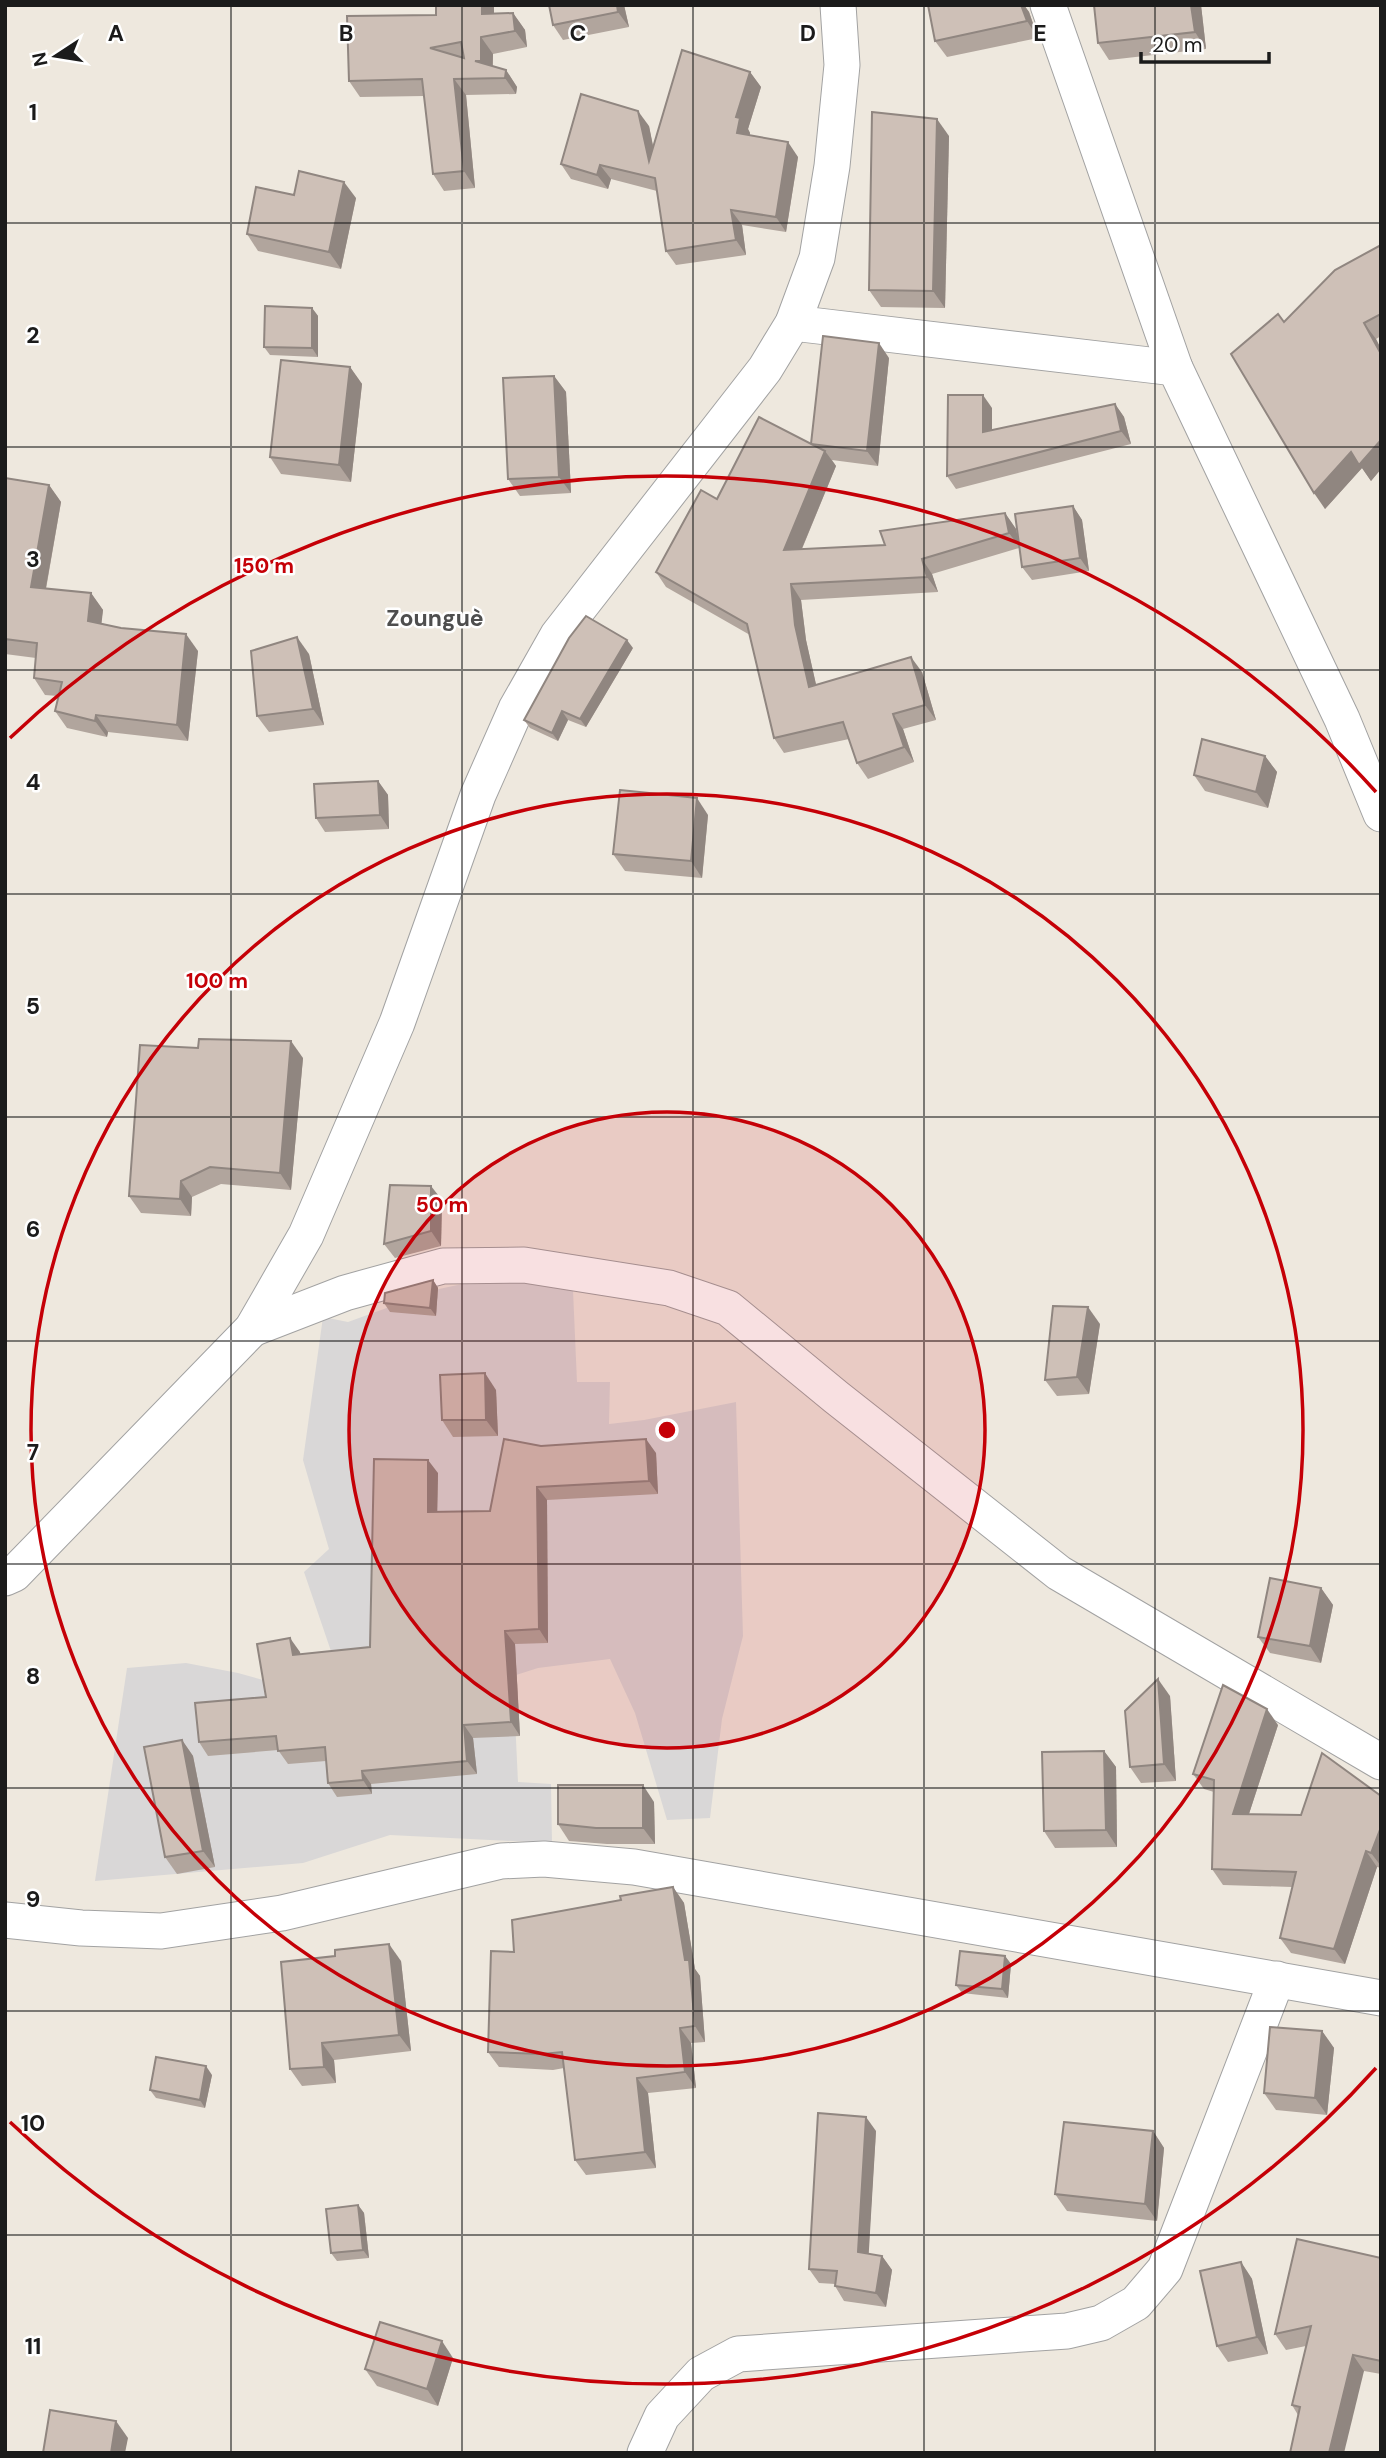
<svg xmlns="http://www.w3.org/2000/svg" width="1386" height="2458" font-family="'DM Sans',sans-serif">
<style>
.residential{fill:#d9d7d7}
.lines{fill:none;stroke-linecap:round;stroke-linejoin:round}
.minor-casing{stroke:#a2a2a2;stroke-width:37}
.minor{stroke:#fff;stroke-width:35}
.wall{fill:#b1a59d}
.shaded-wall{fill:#908680}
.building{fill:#cec0b7;stroke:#908680;stroke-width:2;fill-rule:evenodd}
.grid{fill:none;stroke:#1b1b1b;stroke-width:2;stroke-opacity:0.55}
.ring{fill:none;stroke:#c50007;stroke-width:3.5}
.labels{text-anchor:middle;stroke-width:5;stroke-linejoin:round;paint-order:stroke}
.quarter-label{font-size:23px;font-weight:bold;fill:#4e4e4e;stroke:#fff}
.grid-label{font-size:23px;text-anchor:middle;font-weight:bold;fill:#1b1b1b;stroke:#fff;stroke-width:5;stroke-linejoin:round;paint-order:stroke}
.centre{fill:#c50007;stroke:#fff;stroke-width:3.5}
.ring-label{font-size:21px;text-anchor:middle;font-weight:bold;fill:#c50007;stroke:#fff;stroke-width:5;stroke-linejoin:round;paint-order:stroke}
</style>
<rect width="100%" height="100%" fill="#eee8de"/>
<!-- residential -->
<path class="residential" d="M490,1278l83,12 4,92h33l-1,42 35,-4 92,-18 7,234 -21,83 -12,99 -43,2 -32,-107 -25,-54 -72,9 -25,8 5,106 33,2 1,59 -162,-8 -87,28 -208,18 32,-213 59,-5 52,10 111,31 -45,-132 25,-23 -26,-89 20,-143 25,5 91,-33z"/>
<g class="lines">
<defs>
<g id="minor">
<path d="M1048,5l127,363 167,351 39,95"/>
<path d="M793,323l382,45"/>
<path d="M252,1329l93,-36 98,-27 81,-1 145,23 59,20 108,89 223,176 322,189"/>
<path d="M5,1578l9,-4 238,-245 54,-94 91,-212 81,-228 38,-86 42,-74 207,-266 28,-46 24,-65 15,-92 10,-101 -4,-60"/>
<path d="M5,1920l76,8 80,3 121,-18 219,-52 43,-2 90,8 747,131"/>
<path d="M645,2453l17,-37 39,-42 37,-20 329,-23 34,-8 35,-20 29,-34 112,-290"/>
</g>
</defs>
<!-- minor casing -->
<use href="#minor" class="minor-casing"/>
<!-- minor -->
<use href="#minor" class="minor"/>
</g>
<!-- wall -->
<g class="wall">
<path d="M549,5h75l5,22 -66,13 -10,-15z"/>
<path d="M928,5h96l5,7 9,26 -91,19 -12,-16z"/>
<path d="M1094,5h107l5,44 -97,11 -11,-17z"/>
<path d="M494,13h19l12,17 2,17 -34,7v12l13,4 11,17 -1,7 -50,1 9,93 -31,3 -11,-17 -9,-78 -64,1 -11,-16z"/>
<path d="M750,72l11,15 -13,42 2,4v2l48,22 -12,75 -44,-7 4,30 -70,10 -10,-14 -9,-60 -46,-12 -3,10 -37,-10 -10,-15 88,-38 4,20z"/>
<path d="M949,136l-4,172 -64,-1 -12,-17z"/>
<path d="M294,195l62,3 -15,71 -83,-18 -11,-17z"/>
<path d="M1381,245v91l-5,3 5,10v120l-10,12 -9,-13 -37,41 -47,-195 6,8z"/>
<path d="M312,308l6,8v41l-48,-2 -6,-8z"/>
<path d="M889,358l-11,108 -46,-6 4,6 -34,83 83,-4 120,-32 11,16 2,11 55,-34 9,14 7,51 -57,9 -10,-13 -3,-19 -87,26 6,18 -137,8 5,40 10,45 106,-13 14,48 -33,9 11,33 -46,17 -11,-16 -8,-24 -65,14 -10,-15 -24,-103 -84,-48 -10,-15 61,-73 94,-55z"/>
<path d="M350,367l12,17 -11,98 -70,-8 -11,-17z"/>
<path d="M554,376l12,16 5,101 -51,3 -12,-17z"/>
<path d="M1115,404l9,13 7,27 -175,45 -9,-13 45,-68v22z"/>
<path d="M5,478l44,7 12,17 -15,87 45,4 12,17 -2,13 97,28 -10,90 -80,-9 -1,5 -40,-9 -12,-17 3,-15 -13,-1 -11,-17 2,-20 -31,-4z"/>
<path d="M633,648l-47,79 -18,-7 -10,21 -28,-13 -6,-8z"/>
<path d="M309,654l15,71 -55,7 -12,-16z"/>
<path d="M1265,756l12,16 -9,36 -63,-17 -11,-16z"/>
<path d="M378,781l10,14 1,34 -64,3 -9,-14z"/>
<path d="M708,815l-6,63 -77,-7 -12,-17z"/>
<path d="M303,1058l-12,132 -70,-6 -29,13 -1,19 -50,-3 -12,-17z"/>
<path d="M442,1200l-1,46 -46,12 -11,-14z"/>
<path d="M433,1280l5,8 -2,28 -46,-4 -6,-9z"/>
<path d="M1100,1324l-11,70 -32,2 -12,-16z"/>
<path d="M496,1390l2,46 -45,1 -11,-17z"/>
<path d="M541,1446l115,7 2,41 -111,6 1,143 -33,1 5,92 -47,2 4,36 -106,10 1,10 -35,3 -9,-14 -2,-22 -38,3 -10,-14 -70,6 -9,-14 67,-45 34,-45v2l70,-7 68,-174 -1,38h53z"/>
<path d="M1321,1588l12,17 -12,58 -51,-10 -12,-16z"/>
<path d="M1170,1696l6,85 -35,2 -11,-16z"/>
<path d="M1278,1725l-29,89 52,1 80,-19v72l-4,-1 -32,97 -54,-11 -11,-15 12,-51 -69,-2 -11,-16 2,-77 -10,-3 -11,-15z"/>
<path d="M182,1740l11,16 22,111 -38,7 -12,-17z"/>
<path d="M1104,1751l12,16 1,80 -62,1 -11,-17z"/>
<path d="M654,1802l1,42h-48l-38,-3 -11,-17z"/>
<path d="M673,1887l11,16 11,66 5,7 5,66 -14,1 5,45 -48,5 8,75 -70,7 -11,-15 -11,-92 -11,2 -54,-3 -11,-15 26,-100 107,-52z"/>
<path d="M1005,1956l6,8 -3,34 -46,-5 -6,-8z"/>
<path d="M401,1961l10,90 -77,9 2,23 -34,3 -12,-17z"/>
<path d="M1322,2031l12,17 -7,67 -51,-5 -12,-17z"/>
<path d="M212,2075l-7,33 -49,-10 -6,-8z"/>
<path d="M876,2131l-8,123 14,2 10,14 -6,37 -42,-6 -9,-15v-2l-16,-1 -10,-14z"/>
<path d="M1153,2131l11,17 -7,73 -90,-10 -12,-17z"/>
<path d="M358,2205l6,8 5,45 -32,3 -6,-8z"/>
<path d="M1381,2258v116l-17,-3 -66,44 -6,-10 14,-59 -20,4 -11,-16z"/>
<path d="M1241,2262l11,17 16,75 -40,8 -11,-16z"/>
<path d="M453,2358l-15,48 -61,-20 -12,-17z"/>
</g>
<!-- shaded-wall -->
<g class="shaded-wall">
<path d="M482,5h12v25l-12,-16z"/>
<path d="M617,5h7l5,22 -11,-15z"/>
<path d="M1021,5h3l5,7 9,26 -11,-17z"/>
<path d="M1191,5h10l5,44 -11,-17z"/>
<path d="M513,13l12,17 2,17 -12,-16z"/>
<path d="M481,37l12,17 -1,23 -11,-16z"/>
<path d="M506,70l11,17 -1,7 -11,-16z"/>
<path d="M750,72l11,15 -13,42 2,4 -3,15 -10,-15 -1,-16z"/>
<path d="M454,79l12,16 9,93 -11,-17z"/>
<path d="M638,111l11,15 10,50 -10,-15z"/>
<path d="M937,119l12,17 -4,172 -12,-17z"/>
<path d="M788,142l10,15 -12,75 -10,-15z"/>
<path d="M600,165l11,14 -3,10 -11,-14z"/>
<path d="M344,182l12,16 -15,71 -12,-17z"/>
<path d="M731,210l11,15 4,30 -10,-15z"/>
<path d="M312,308l6,8v41l-6,-9z"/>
<path d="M1364,323l12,16 5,10v5z"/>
<path d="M879,343l10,15 -11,108 -11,-15z"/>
<path d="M350,367l12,17 -11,98 -12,-17z"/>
<path d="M554,376l12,16 5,101 -12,-16z"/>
<path d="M983,395l9,13v37l-9,-13z"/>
<path d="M1115,404l9,13 7,27 -10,-13z"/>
<path d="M1381,440v29l-10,12 -9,-13 -37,41 -11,-16 37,-41z"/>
<path d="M825,451l11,15 -41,99 -11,-15z"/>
<path d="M49,485l12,17 -18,102 -12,-17z"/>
<path d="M1073,506l9,14 7,51 -9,-13z"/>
<path d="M1005,513l11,16 4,19 -11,-15z"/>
<path d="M922,559l10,15 6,18 -11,-15z"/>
<path d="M791,584l10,16 5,40 14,62 -11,-15 -14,-62z"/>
<path d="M91,593l12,17 -3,27 -12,-16z"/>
<path d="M186,634l12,17 -10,90 -11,-16z"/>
<path d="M297,637l12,17 15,71 -11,-16z"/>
<path d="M627,640l6,8 -47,79 -6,-8z"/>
<path d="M911,657l11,15 14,48 -11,-15z"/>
<path d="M562,711l6,9 -10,21 -6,-8z"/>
<path d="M893,714l10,15 11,33 -10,-15z"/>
<path d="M96,715l12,17 -1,5 -12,-16z"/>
<path d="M1265,756l12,16 -9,36 -12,-16z"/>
<path d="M378,781l10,14 1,34 -9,-14z"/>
<path d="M697,798l11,17 -6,63 -11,-17z"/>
<path d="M291,1041l12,17 -12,132 -11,-17z"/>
<path d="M181,1181l11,16 -1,19 -11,-17z"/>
<path d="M431,1186l11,14 -1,46 -10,-15z"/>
<path d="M433,1280l5,8 -2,28 -6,-8z"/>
<path d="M1088,1307l12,17 -11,70 -12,-17z"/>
<path d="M485,1373l11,17 2,46 -12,-16z"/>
<path d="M646,1439l10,14 2,41 -9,-13z"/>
<path d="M428,1460l10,13 -1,52 -9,-13z"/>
<path d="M537,1487l10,13 1,143 -9,-14z"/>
<path d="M1321,1588l12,17 -12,58 -11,-17z"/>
<path d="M505,1631l10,13 5,92 -9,-14z"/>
<path d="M290,1638l10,14 3,16 -10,-13z"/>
<path d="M1158,1679l12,17 6,85 -12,-17z"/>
<path d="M1267,1709l11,16 -34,104 -11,-15z"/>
<path d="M464,1725l9,13 4,36 -10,-13z"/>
<path d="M182,1740l11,16 22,111 -12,-16z"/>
<path d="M1104,1751l12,16 1,80 -11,-17z"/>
<path d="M362,1771l9,13 1,10 -9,-14z"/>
<path d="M643,1785l11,17 1,42 -12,-16z"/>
<path d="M1381,1827v39l-10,-13z"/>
<path d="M1366,1851l11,16 -32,97 -11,-15z"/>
<path d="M673,1887l11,16 11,66 5,7 5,66 -10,-16 -10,-66z"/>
<path d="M389,1944l12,17 10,90 -12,-16z"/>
<path d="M1005,1956l6,8 -3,34 -6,-9z"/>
<path d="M680,2028l11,15 5,45 -11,-16z"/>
<path d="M1322,2031l12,17 -7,67 -12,-17z"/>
<path d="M322,2043l12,17 2,23 -12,-16z"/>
<path d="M206,2066l6,9 -7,33 -5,-8z"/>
<path d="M637,2078l11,15 8,75 -11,-16z"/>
<path d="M866,2117l10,14 -8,135 -10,-14z"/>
<path d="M1153,2131l11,17 -7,73 -12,-17z"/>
<path d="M358,2205l6,8 5,45 -6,-8z"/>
<path d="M882,2256l10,14 -6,37 -10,-14z"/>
<path d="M1241,2262l11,17 16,75 -11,-17z"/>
<path d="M442,2341l11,17 -15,48 -11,-17z"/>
<path d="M1353,2355l11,16 -20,82h-15z"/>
<path d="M116,2421l12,17 -3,15h-14z"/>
</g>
<!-- building -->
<g class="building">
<path d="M436,5h46v9l31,-1 2,18 -34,6v24h-6l31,9 -1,8 -51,1 10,92 -31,3 -11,-95 -73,2 -2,-65 89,-1zM461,42l3,16 -34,-10z"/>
<path d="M549,5h68l1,7 -65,13z"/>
<path d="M928,5h93l6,16 -92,20z"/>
<path d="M1094,5h97l4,27 -97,11z"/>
<path d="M682,50l68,22 -14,45 4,1 -3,15 51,9 -12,75 -45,-7 5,30 -70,11 -11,-73 -55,-13 -3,10 -36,-11 20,-70 57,17 11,50z"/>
<path d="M872,112l65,7 -4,172 -64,-1z"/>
<path d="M299,171l45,11 -15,70 -82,-18 9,-47 38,8z"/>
<path d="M1381,245v69l-17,9 17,31v86l-22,25 -8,-13 -37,41 -83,-139 47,-40 6,8 51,-52z"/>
<path d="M265,306l47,2v40l-48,-1z"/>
<path d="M823,336l56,7 -12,108 -56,-7z"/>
<path d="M281,360l69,7 -11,98 -69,-8z"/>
<path d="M554,376l5,101 -51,2 -5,-101z"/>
<path d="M948,395h35v37l132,-28 6,27 -174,45z"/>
<path d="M759,417l66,34 -41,99 101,-5 -5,-14 125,-18 4,20 -87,26 5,18 -136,7 4,41 14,62 102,-30 14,48 -32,9 11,33 -47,16 -14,-41 -69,16 -27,-114 -91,-52 45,-82 16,9z"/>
<path d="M5,478l44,7 -18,102 60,6 -3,28 33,7 65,6 -9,91 -81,-10 -1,6 -40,-10 7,-29 -28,-4 3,-35 -32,-4z"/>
<path d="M1073,506l7,52 -58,9 -7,-53z"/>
<path d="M586,616l41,24 -47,79 -18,-8 -10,22 -28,-13 45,-82z"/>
<path d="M297,637l16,72 -56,7 -6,-65z"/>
<path d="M1202,739l63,17 -9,36 -62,-17z"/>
<path d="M378,781l2,34 -64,3 -2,-34z"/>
<path d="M620,790l77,8 -6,63 -78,-7z"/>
<path d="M199,1039l92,2 -11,132 -70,-6 -29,14 -1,18 -51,-3 11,-151 58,3z"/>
<path d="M390,1185l41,1v45l-47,13z"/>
<path d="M433,1280l-3,28 -46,-5 1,-10z"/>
<path d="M1053,1306l35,1 -11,70 -32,3z"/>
<path d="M485,1373l1,47h-44l-2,-45z"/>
<path d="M504,1439l37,7 105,-7 3,42 -112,6 2,142 -34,2 6,91 -47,3 3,36 -105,10 1,9 -35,3 -3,-36 -47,4 -2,-15 -77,6 -4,-39 71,-6 -9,-53 33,-6 3,17 77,-8 4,-188 54,1v52l62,-1z"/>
<path d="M1270,1578l51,10 -11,58 -52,-9z"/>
<path d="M1158,1679l6,85 -34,3 -5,-56z"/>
<path d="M1223,1685l44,24 -34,105 68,1 21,-62 59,43v31l-10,26 -5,-2 -32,98 -54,-11 16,-66 -84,-3 2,-89 -21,-6z"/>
<path d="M182,1740l21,111 -38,6 -21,-110z"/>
<path d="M1104,1751l2,79 -62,1 -2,-79z"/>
<path d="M558,1785h85v43h-47l-38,-4z"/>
<path d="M673,1887l12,73h4l6,66 -15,2 5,44 -48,6 8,74 -70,8 -13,-108 -20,2 -54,-2 3,-101 23,1 -2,-32 109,-20 -1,-4z"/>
<path d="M389,1944l10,91 -77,8 2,24 -34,2 -9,-107 54,-6v-6z"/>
<path d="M960,1951l45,5 -3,33 -46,-4z"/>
<path d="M1270,2027l52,4 -7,67 -51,-5z"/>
<path d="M156,2057l50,9 -6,34 -50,-10z"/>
<path d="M818,2113l48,4 -8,135 24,4 -6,37 -41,-7 2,-15 -28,-2z"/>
<path d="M1064,2122l89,9 -8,73 -90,-10z"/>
<path d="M358,2205l5,45 -32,3 -5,-44z"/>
<path d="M1297,2239l84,19v103l-28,-6 -24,98h-39l10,-46 -8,-2 19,-79 -36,8z"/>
<path d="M1241,2262l16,75 -40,9 -17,-75z"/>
<path d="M380,2322l62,19 -15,48 -62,-20z"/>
<path d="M50,2410l66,11 -5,32h-68z"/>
</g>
<!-- grid -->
<path class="grid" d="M231,5v2448M462,5v2448M693,5v2448M924,5v2448M1155,5v2448M5,223h1376M5,447h1376M5,670h1376M5,894h1376M5,1117h1376M5,1341h1376M5,1564h1376M5,1788h1376M5,2011h1376M5,2235h1376"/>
<!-- distance rings -->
<circle cx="667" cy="1430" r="318" fill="#c50007" fill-opacity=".12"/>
<g class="ring">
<circle cx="667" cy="1430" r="318"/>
<circle cx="667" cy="1430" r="636"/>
<path d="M1376 2068A954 954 0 0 1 10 2122M10 738A954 954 0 0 1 1376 792"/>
</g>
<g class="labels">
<!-- quarter labels -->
<g class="quarter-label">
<text x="435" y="626">Zounguè</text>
</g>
</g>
<g class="grid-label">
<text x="116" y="41">A</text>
<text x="346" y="41">B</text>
<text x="578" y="41">C</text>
<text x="808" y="41">D</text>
<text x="1040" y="41">E</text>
<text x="33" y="120">1</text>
<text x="33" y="343">2</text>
<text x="33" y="567">3</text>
<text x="33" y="790">4</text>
<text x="33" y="1014">5</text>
<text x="33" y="1237">6</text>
<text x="33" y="1460">7</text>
<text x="33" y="1684">8</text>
<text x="33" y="1907">9</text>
<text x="33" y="2131">10</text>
<text x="33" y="2354">11</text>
</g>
<circle cx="667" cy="1430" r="10" class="centre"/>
<g class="ring-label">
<text x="264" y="573">150 m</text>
<text x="217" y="988">100 m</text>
<text x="442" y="1212">50 m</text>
</g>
<!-- border -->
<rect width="1386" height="2458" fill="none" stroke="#1b1b1b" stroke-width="14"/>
<!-- north arrow -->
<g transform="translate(56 56) rotate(258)" stroke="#ffffff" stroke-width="5" paint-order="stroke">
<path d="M0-5L12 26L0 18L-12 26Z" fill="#1b1b1b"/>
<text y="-10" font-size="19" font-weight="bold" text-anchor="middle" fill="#1b1b1b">N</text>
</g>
<!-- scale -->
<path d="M1141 52v10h128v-10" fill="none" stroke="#1b1b1b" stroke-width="3.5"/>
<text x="1152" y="52" font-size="21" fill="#1b1b1b" stroke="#ffffff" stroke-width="5" paint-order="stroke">20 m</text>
</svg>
